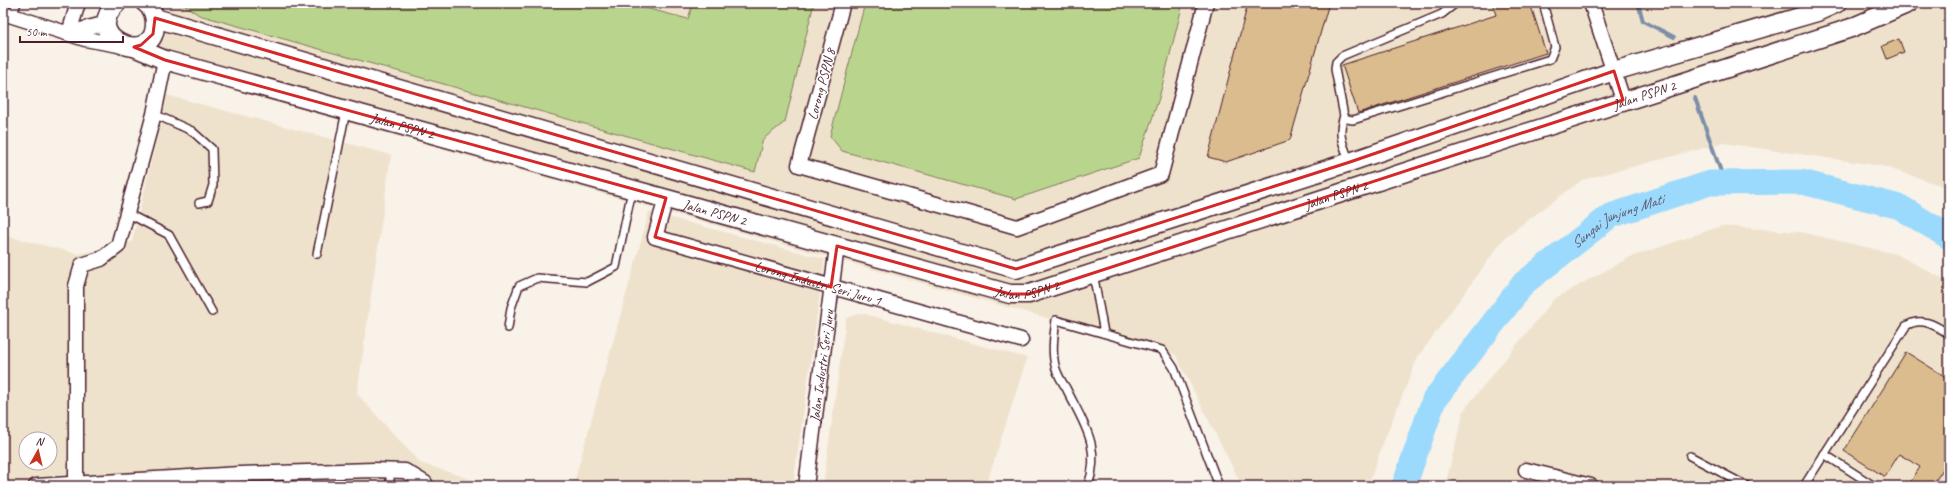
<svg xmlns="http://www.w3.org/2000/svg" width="1952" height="489" font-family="Caveat,sans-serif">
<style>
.built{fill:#efe2cd;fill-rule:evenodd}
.green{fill:#b9d58d;stroke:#827a5c}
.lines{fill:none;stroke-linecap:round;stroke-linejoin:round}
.stream{stroke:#7b8fa8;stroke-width:4}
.river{stroke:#9bdafc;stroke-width:25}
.building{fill:#dbbc8e;stroke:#4a1f2b}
.service-casing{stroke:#4a1f2b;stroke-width:10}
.minor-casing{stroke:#4a1f2b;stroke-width:17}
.tertiary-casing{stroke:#4a1f2b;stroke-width:21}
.service{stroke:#fff;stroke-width:7}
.minor{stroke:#fff;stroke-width:14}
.tertiary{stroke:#fff;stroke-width:18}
.marked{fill:none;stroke:#d62828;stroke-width:3;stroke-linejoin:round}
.labels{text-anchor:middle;stroke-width:3;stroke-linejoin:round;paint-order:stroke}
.street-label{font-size:14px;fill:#4a1f2b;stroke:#fff}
.water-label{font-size:15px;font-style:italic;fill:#62576a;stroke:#fff}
</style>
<rect width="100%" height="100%" fill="#f8f2e8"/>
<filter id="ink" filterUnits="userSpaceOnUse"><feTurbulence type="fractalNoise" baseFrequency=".025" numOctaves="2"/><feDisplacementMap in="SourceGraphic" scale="8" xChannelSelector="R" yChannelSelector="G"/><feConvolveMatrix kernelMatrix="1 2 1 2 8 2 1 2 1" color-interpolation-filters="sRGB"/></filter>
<g filter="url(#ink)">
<!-- built -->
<g class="built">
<path d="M170,3h1779v185l-67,-22 -159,-23 -141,37 -77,57 -87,120 -33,81 -17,48h-126l-67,-132 -1025,-287z"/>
<path d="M167,95l224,60 -34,239 63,69 72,23h-489v-251l76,19 53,-12zM26,439h24v24h-24z"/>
<path d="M649,212l176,47 -32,227h-220z"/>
<path d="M1721,226l79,6 96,22 53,28v204h-504l19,-76 90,-111 74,-41z"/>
<path d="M861,313l166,45 -41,128h-163l23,-168z"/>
</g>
<!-- green -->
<g class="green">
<path d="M181,3h445l62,16 5,-16h121l-29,119 -22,17 -8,33 -556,-157z"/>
<path d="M865,3h318l-24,95 -20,60 -123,41 -174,-48 -12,-15z"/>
</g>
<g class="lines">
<!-- stream -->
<g class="stream">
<path d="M1638,3l5,18 31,16"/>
<path d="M1695,98l30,85"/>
</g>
<!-- river -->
<path class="river" id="s1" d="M1404,486l30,-86 90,-117 86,-67 100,-33 92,-1 98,25 49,30"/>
</g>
<!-- building -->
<g class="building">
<path d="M1248,3h81l-39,137 -64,22 -18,-5z"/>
<path d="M1492,3h38l16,50 -188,60 -16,-48 154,-50z"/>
<path d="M1899,39l5,13 -17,7 -5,-13z"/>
<path d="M1906,352l43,27v81l-17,26h-24l12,-19 -21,-13 -14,23 -41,-26z"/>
</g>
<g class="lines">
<defs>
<g id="service">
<path d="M1456,3l-14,11 -100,42 -6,6 -1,7 9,47 3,3 6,1 197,-61 5,-12 -12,-44"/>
<path d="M12,16l5,-13"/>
<path d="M154,114l38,17 20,18 1,36 -5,16 -9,2"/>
<path d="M1344,116c-7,19 -1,28 6,46"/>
<path d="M127,213l42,22 43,77"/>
<path d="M317,254l29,-143"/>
<path d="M1093,273l11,60"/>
<path d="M508,328l3,-20 8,-22 18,-8 50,4 29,-15 16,-77"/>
<path d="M1824,454l50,32"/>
<path d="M1690,456l57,30"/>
<path d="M287,472l1,14"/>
<path d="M390,486v-15"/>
<path d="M1088,486c14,-40 -5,-63 -22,-98 -4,-6 -8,-13 -10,-19 -5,-16 -2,-34 0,-49l106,30 12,18 45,118"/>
<path d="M1804,486l102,-160c15,-10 29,-1 43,8"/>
</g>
<g id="minor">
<path d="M843,3l-44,162 218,62 144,-53 45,-171"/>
<path d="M1591,3l32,97"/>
<path d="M3,13l82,26 39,7"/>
<path d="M69,33l38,-10"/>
<path d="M69,33l9,-30"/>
<path id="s2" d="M666,198l-11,39 366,103"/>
<path d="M1526,470l65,16"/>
<path d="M76,483v-197l6,-21 19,-6 17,-13 36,-132 11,-54"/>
<path d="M36,486l204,-12 133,-4 32,1 20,12 1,3"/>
<path id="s3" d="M806,486l31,-240"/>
</g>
<g id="tertiary">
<path d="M117,3c-39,37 38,65 38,21 0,-8 -3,-17 -10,-21"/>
<path d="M155,18l861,251 334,-107 264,-91 203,-59 20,-9"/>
<path id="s4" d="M134,47l31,13 845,234h19l822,-266 58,-25"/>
</g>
</defs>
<!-- service casing -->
<use href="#service" class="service-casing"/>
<!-- minor casing -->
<use href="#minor" class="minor-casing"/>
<!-- tertiary casing -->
<use href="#tertiary" class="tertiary-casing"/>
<!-- service -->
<use href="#service" class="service"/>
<!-- minor -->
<use href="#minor" class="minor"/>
<!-- tertiary -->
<use href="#tertiary" class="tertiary"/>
</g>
</g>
<!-- marked area -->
<path class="marked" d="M155,18l861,251 334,-107 264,-91 9,29 -594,194h-19l-173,-48 -6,41 -176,-50 11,-39 -501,-138 -31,-13 7,-2 12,-11z"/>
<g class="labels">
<!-- street labels -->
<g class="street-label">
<text transform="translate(821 84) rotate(-75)" y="5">Lorong PSPN 8</text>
<text dy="5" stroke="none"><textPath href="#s4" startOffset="1576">Jalan PSPN 2</textPath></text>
<text dy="5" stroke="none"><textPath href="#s4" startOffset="280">Jalan PSPN 2</textPath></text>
<text dy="5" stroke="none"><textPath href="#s4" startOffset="1252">Jalan PSPN 2</textPath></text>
<text dy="5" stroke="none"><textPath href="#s4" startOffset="604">Jalan PSPN 2</textPath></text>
<text dy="5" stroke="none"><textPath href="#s2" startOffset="210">Lorong Industri Seri Juru 1</textPath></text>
<text dy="5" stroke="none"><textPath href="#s4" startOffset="928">Jalan PSPN 2</textPath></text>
<text dy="5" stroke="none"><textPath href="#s3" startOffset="121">Jalan Industri Seri Juru</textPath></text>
</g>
<!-- water labels -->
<g class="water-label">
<text dy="5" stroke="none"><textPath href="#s1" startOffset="352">Sungai Junjung Mati</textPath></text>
</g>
</g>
<!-- margin -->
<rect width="1952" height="489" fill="none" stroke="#fff" stroke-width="16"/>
<rect x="8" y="8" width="1936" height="473" fill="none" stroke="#4a1f2b" stroke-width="1.5" filter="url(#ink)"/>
<!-- north arrow -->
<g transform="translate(38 451) rotate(8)"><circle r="19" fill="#ffffff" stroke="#b7a5aa"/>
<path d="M0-3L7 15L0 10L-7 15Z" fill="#c8321e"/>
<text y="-6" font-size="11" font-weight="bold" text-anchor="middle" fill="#4a1f2b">N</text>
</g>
<!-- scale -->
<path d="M20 36v6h103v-6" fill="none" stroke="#4a1f2b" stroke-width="2"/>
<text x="26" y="36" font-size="12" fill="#4a1f2b" stroke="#ffffff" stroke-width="3" paint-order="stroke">50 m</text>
</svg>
